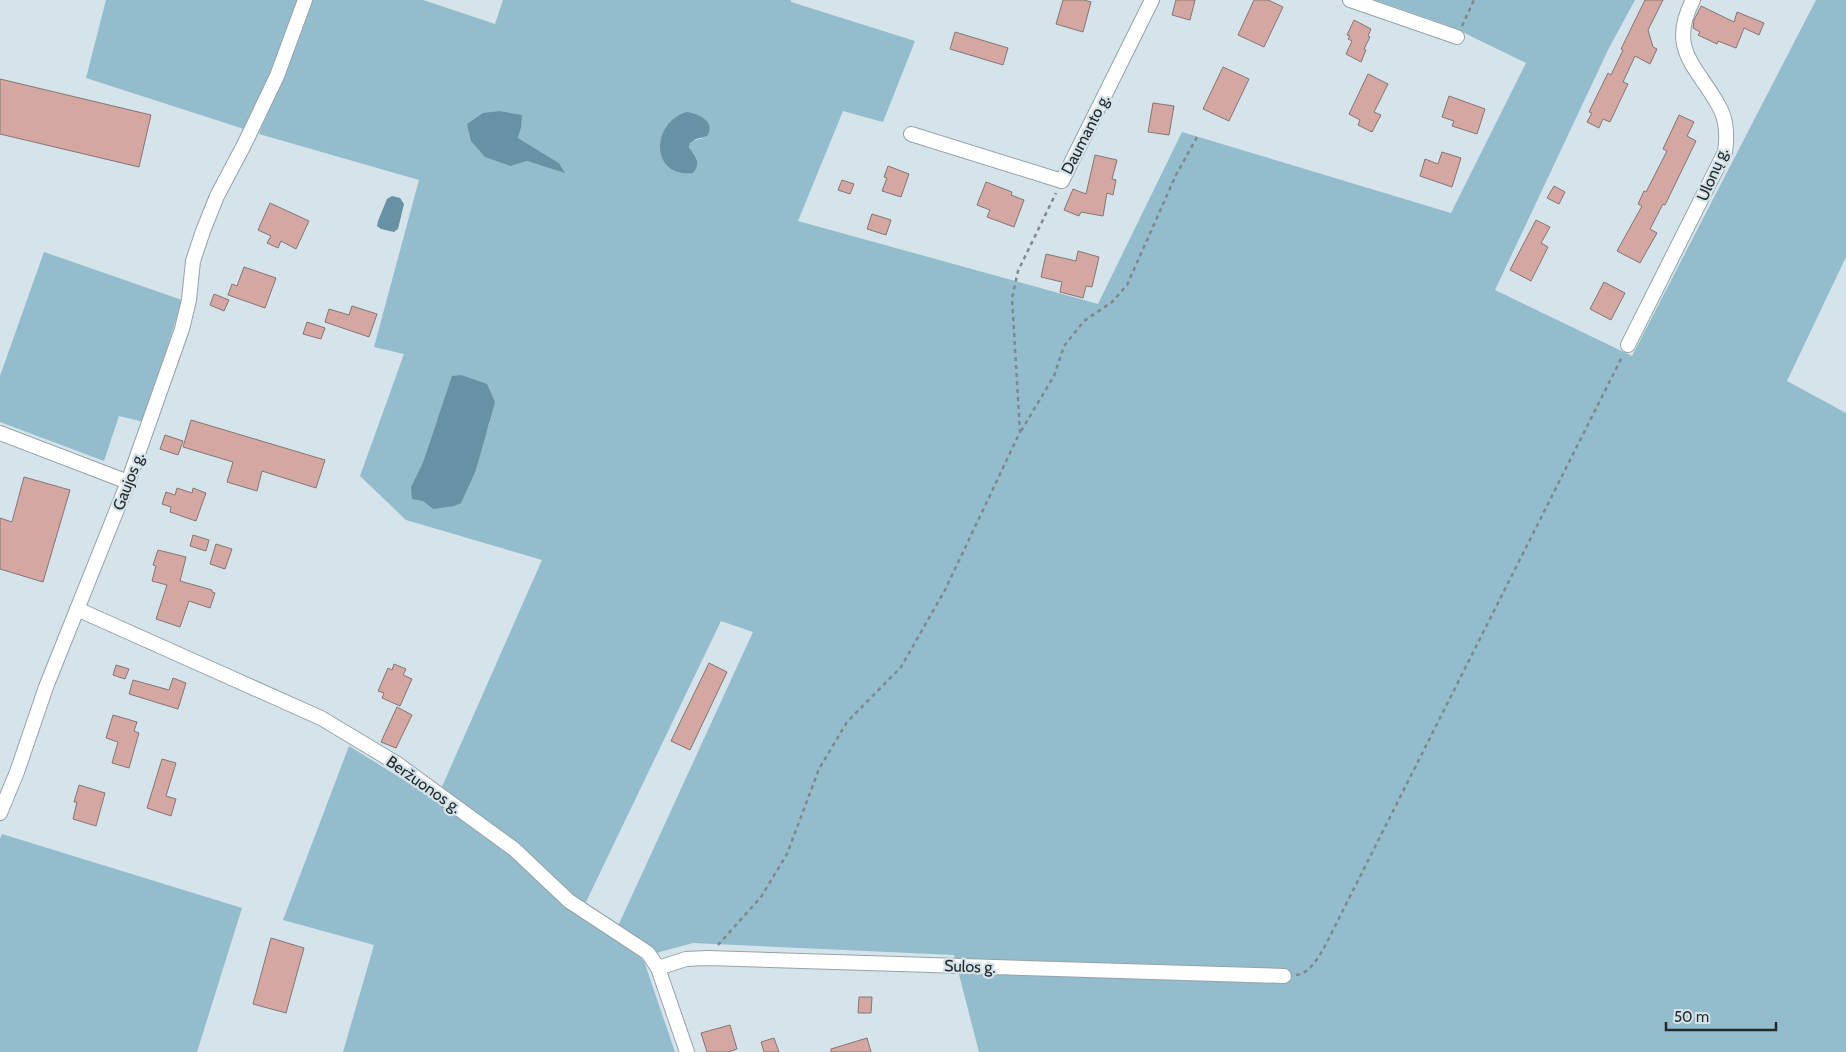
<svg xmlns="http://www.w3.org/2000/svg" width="1846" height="1052" font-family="Cabin,sans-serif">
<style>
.green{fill:#93bccd;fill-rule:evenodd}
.water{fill:#6792a4}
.building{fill:#d4a7a2;stroke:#847674}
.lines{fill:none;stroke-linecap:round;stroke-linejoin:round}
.minor-casing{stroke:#95a3a9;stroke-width:16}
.path{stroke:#7e888d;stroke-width:2.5;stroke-dasharray:4 4;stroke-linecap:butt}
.minor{stroke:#fff;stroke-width:14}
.labels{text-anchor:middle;stroke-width:4.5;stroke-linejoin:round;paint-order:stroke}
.street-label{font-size:16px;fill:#23292b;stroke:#d5e3ea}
</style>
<rect width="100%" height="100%" fill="#d5e3ea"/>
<!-- green -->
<g class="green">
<path d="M106,0h193l-27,71 -28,58 -158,-51z"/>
<path d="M310,0h113l72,24 8,-24h288v2l124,39 -32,81 -40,-11 -45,110 300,83 84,-172 269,81 75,-150 -76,-37 -76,-26h261l-27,50 -113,240 137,66 184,-356h30v257l-59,124 59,32v639h-867l-25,-97 -261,-12 -37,10 -38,-27 135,-294 -32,-11 -136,283 -144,-115 101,-229 -136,-40 -46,-44 44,-122 -30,-7 45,-167 -160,-46zM500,111l21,4v13l-3,10 41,25 5,9 -37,-11 -16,5zM666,126l37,12 -11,3 -3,4 2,6 6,8zM437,420l53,2 -5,13 -9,35 -43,39 -22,-22 12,-25z"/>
<path d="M44,252l138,48 -38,122 -25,-6 -15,45 -104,-39v-46z"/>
<path d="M349,746l87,54 66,47 119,94 23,20 31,91h-332l31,-107 -91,-25z"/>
<path d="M2,834l240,74 -45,144h-197v-213z"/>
</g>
<!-- water -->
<g class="water">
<path d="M500,111l22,4 -1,13 -3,10 41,25 6,10 -38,-12 -16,5 -26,-9 -14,-16 -4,-17 16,-11z"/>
<path d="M686,112c12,1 31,10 21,24l-11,3 -6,4 -1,4c6,10 13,15 4,26 -42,5 -43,-49 -7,-61z"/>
<path d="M392,196l8,2 4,6 -6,25 -4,3 -13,-3 -4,-3 1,-5 9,-22z"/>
<path d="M461,375l26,9 8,18 -19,68 -15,33 -7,3 -21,3 -10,-8 -11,-2 -1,-12 12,-25 29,-86z"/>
</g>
<!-- building -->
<g class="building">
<path d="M1063,0h21l7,2 -8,30 -27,-8z"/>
<path d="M1176,0h19l-5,20 -18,-5z"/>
<path d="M1254,0h14l15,7 -19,40 -26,-12z"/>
<path d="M1645,0h18l-15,30 5,17 4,2 -7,15 -15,-8 -12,26 5,2 -18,38 -7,-3 -4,9 -12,-6 5,-9 -3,-1 19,-39 3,2 12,-25 -2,-1z"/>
<path d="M1701,6l33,16 3,-10 27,11 -5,12 -15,-7 -8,20 -18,-7 -1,3 -19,-9 2,-3 -7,-4 1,-8z"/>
<path d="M1354,20l17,9 -3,7 2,1 -6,12 2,1 -5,12 -15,-8 6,-13 -4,-2 2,-3 -3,-1z"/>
<path d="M955,32l53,16 -5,17 -53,-16z"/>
<path d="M1223,67l26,12 -20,42 -26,-12z"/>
<path d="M1368,74l20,10 -14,28 7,3 -9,17 -14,-7 2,-5 -11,-6z"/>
<path d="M0,79l151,36 -12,52 -139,-33z"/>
<path d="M1449,96l36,13 -8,25 -25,-8 2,-5 -12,-4z"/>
<path d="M1153,103l21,3 -5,29 -21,-3z"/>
<path d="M1679,115l15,7 -7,14 9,5 -31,64 -2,-1 -13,25 7,4 -17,30 -23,-12 25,-45 -4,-2 6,-13 2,1 21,-41 -4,-2z"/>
<path d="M1442,152l19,6 -9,29 -32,-11 5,-17 13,5z"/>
<path d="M1095,155l22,5 -5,19 4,1 -3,15 -6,-2 -4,23 -22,-4 -2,4 -15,-6 9,-21 13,5z"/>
<path d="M888,166l21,8 -8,23 -19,-6 5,-13 -3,-1z"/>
<path d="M842,180l12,4 -4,10 -12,-4z"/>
<path d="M986,182l26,10 -1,3 13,5 -10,27 -27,-10 3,-7 -13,-5z"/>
<path d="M1554,186l11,6 -6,12 -12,-6z"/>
<path d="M270,203l39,18 -13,28 -15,-8 -3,7 -11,-5 4,-7 -13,-6z"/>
<path d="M872,214l19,6 -5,15 -19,-6z"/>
<path d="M1536,220l14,7 -9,16 7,4 -17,34 -21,-11z"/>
<path d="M1078,251l21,6 -7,30 -6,-1 -3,12 -23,-6 2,-10 -21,-5 5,-23 30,7z"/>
<path d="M244,267l32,11 -11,30 -37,-13 4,-11 5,2z"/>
<path d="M1604,282l21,11 -14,27 -21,-11z"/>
<path d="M214,294l15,6 -5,11 -14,-6z"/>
<path d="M352,306l25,8 -8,23 -44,-15 4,-13 20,6z"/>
<path d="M307,322l18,6 -4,11 -18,-5z"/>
<path d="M191,420l134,40 -9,28 -54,-17 -5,20 -30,-9 6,-20 -50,-15z"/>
<path d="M165,435l18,6 -5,14 -18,-6z"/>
<path d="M24,477l46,13 -27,92 -43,-13v-51l12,4z"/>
<path d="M177,488l15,5 1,-5 13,5 -10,28 -26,-9 1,-5 -9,-3 4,-12 9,3z"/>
<path d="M193,535l16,5 -3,11 -16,-5z"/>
<path d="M216,544l16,5 -7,20 -15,-5z"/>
<path d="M158,550l28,7 -6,24 32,9v2l3,1 -5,15 -21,-7 -9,26 -24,-8 11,-34 -15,-4 4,-15 -3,-1z"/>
<path d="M709,663l18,9 -37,78 -19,-9z"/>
<path d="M394,664l12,5 -3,6 9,4 -12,27 -18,-8 2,-5 -6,-2 10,-23 4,2z"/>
<path d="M116,665l13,4 -4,10 -12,-4z"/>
<path d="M173,678l13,5 -8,26 -49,-15 4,-14 36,10z"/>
<path d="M397,707l15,8 -16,33 -15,-6z"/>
<path d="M113,715l24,7 -3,9 5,2 -10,35 -17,-5 6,-21 -12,-4z"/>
<path d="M162,759l14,4 -10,33 10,3 -5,17 -24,-8z"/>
<path d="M79,785l26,8 -9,33 -23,-7 4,-17h-3z"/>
<path d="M271,938l33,10 -18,65 -33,-9z"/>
<path d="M859,997h13l-1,16h-13z"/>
<path d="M730,1025l7,24 -9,3h-21l-6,-19z"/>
<path d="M774,1038l5,14h-15l-3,-10z"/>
<path d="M867,1038l4,14h-40v-3z"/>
</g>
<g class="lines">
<defs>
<g id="minor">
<path d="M1350,0l107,37"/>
<path d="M911,134l151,47 90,-181"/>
<path d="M1628,345l97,-193c2,-14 2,-29 -4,-42 -21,-42 -55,-58 -28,-110"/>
<path d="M0,433l128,49"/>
<path d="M77,609l244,109 75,45 118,86 55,52 79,52 10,15 29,84"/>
<path d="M0,813l17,-41 29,-85 82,-205 54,-153 7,-29 4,-39 10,-30 14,-35 27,-51 33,-69 28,-76"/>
<path d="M658,968l28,-9 21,-1 577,18"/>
</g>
</defs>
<!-- minor casing -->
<use href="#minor" class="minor-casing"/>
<!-- path -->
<g class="path">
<path d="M1462,26l12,-26"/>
<path d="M1021,431l33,-55 10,-30 20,-25 28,-19 15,-17 49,-110 21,-38"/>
<path d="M718,945l43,-48 26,-43 32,-85 28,-47 54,-55 44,-77 75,-158 -8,-134 6,-27 38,-78"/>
<path d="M1296,975c14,-2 20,-15 27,-25l299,-593"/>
</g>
<!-- minor -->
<use href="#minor" class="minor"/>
</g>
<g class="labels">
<!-- street labels -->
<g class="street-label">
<text transform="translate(1085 134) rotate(-63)" y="6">Daumanto g.</text>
<text transform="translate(1712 174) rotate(-67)" y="6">Ulonų g.</text>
<text transform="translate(128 481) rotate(-69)" y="6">Gaujos g.</text>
<text transform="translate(424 784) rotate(35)" y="6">Beržuonos g.</text>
<text transform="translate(970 966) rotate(2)" y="6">Sulos g.</text>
</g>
</g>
<!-- scale -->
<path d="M1666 1022v8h110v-8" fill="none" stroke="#23292b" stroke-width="2.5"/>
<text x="1674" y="1022" font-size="15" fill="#23292b" stroke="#d5e3ea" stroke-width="4" paint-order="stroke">50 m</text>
</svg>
